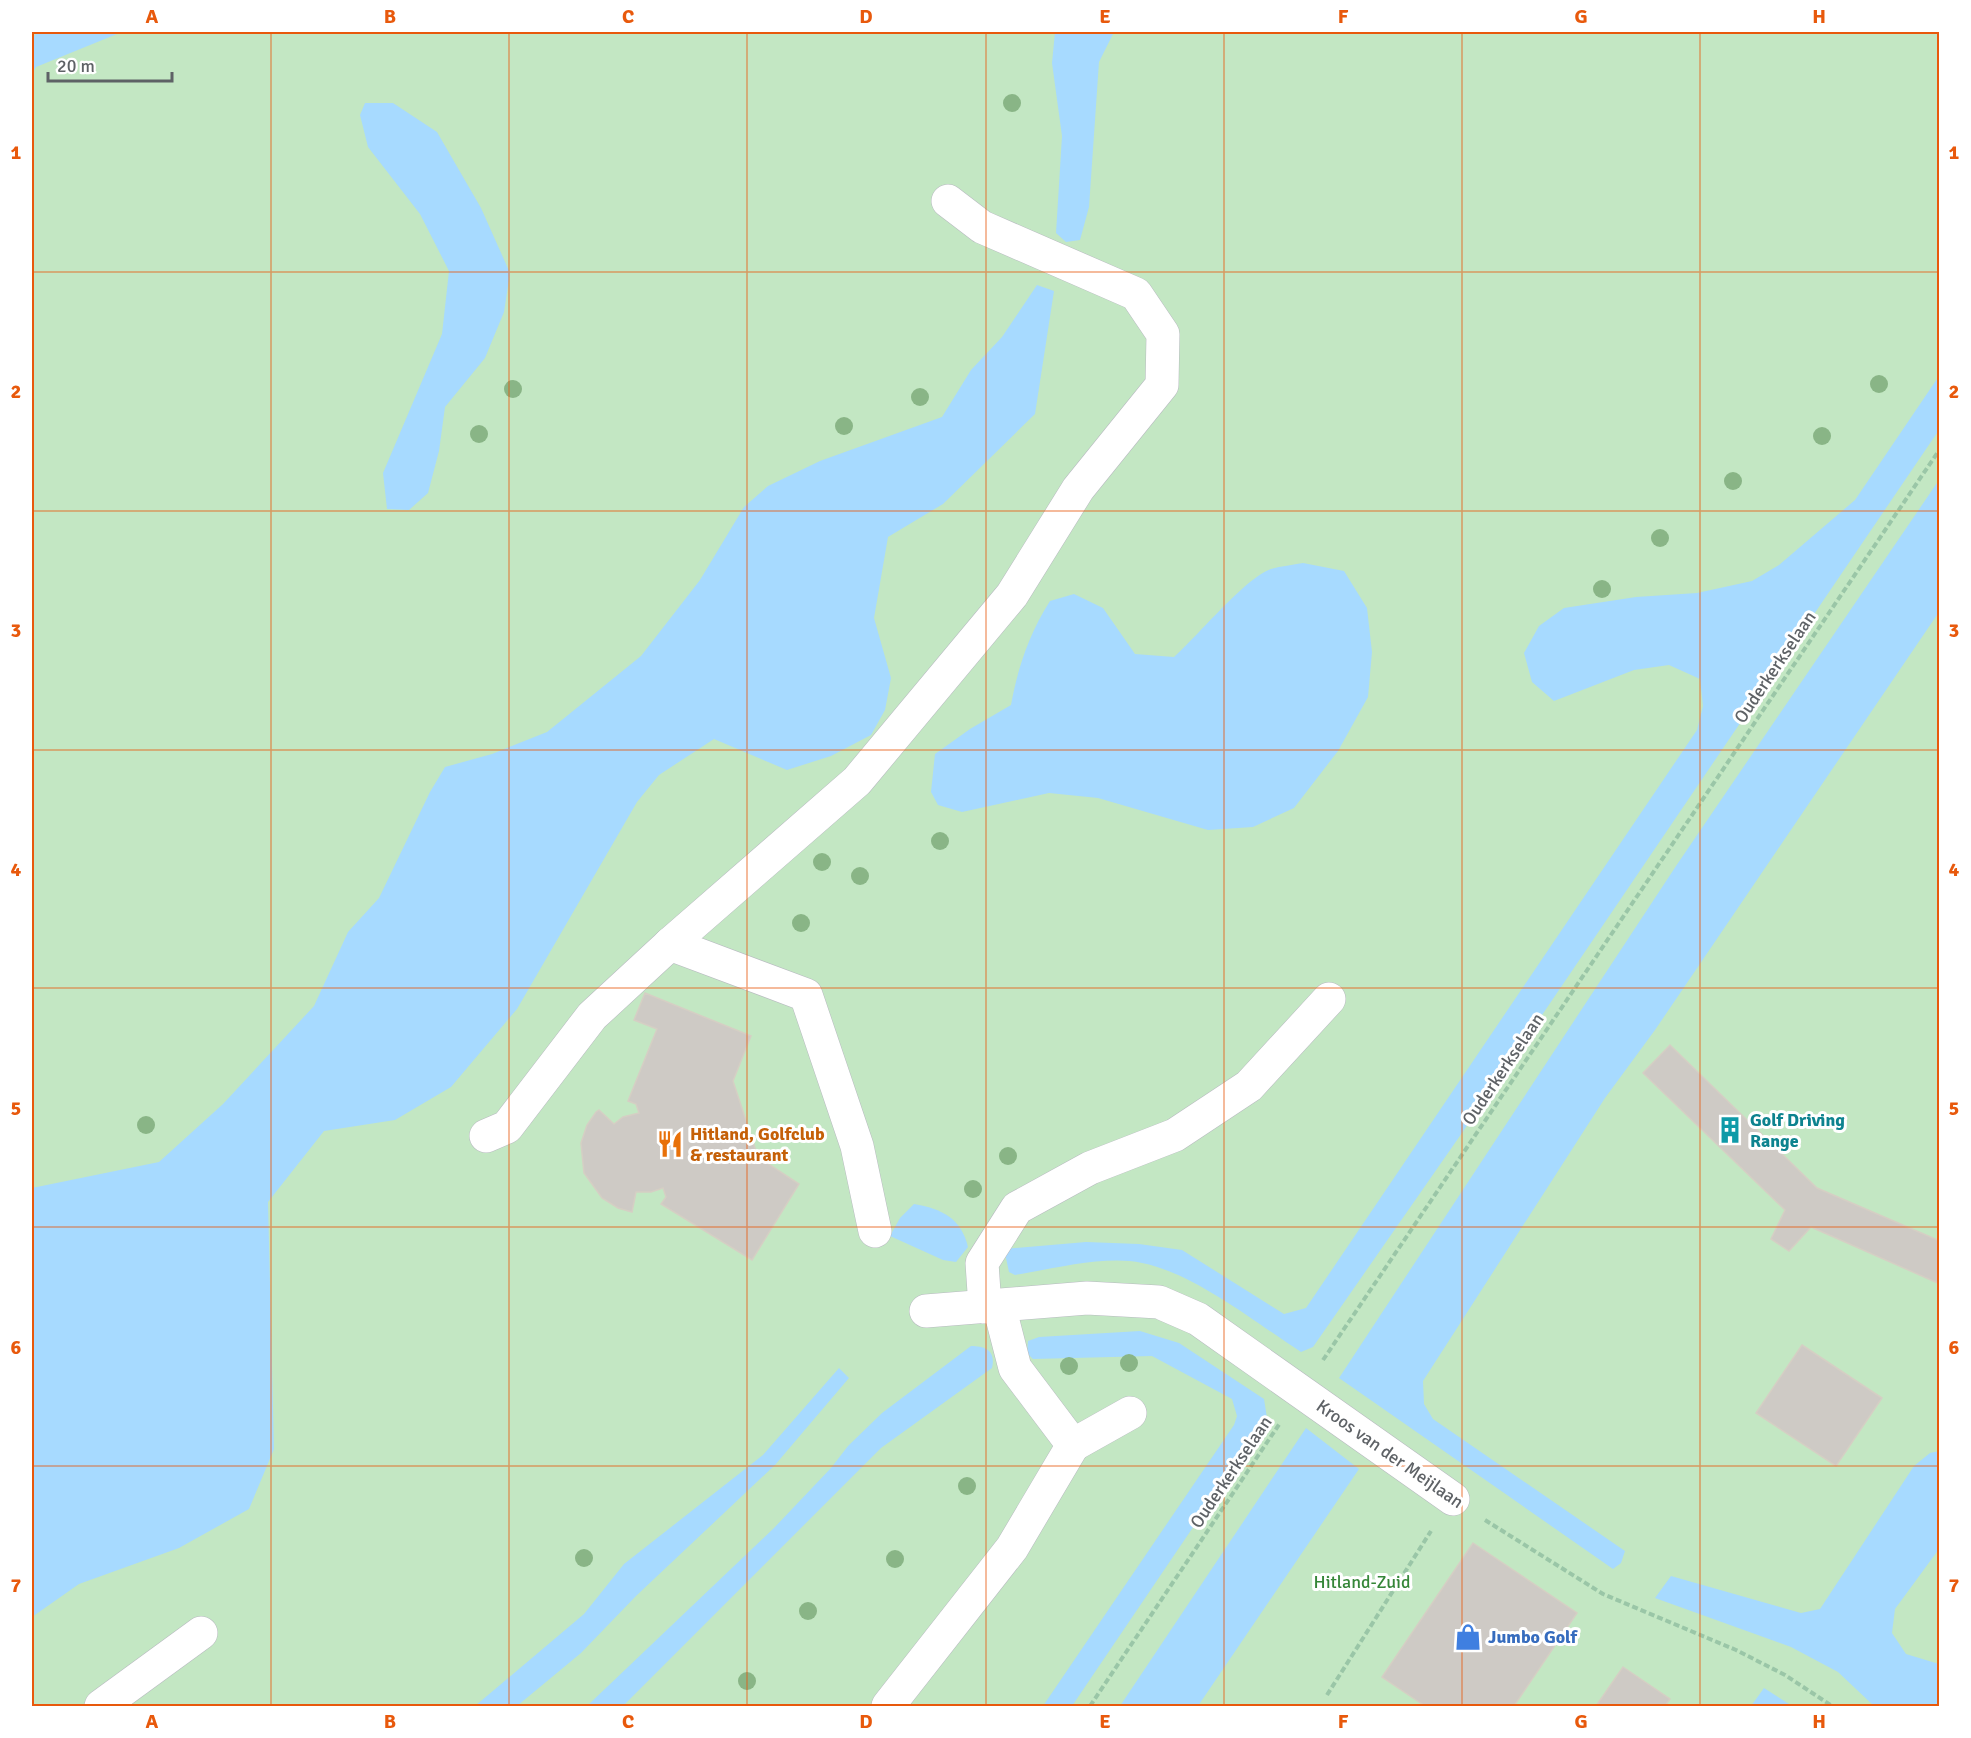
<svg xmlns="http://www.w3.org/2000/svg" width="1971" height="1738" font-family="Signika,sans-serif">
<style>
.green{fill:#c3e7c3}
.water{fill:#a7daff}
.building{fill:#cecac5;stroke:#d5cfc4;stroke-width:1.5}
.lines{fill:none;stroke-linecap:round;stroke-linejoin:round}
.minor-casing{stroke:#b8bbc0;stroke-width:34}
.path{stroke:#9ac6a7;stroke-width:4;stroke-dasharray:6 3;stroke-linecap:butt}
.minor{stroke:#fff;stroke-width:33}
.tree{fill:#89b586}
.grid{fill:none;stroke:#e8590c;stroke-width:1.5;stroke-opacity:0.55}
.labels{text-anchor:middle;stroke-width:6;stroke-linejoin:round;paint-order:stroke}
.street-label{font-size:18px;fill:#5e6266;stroke:#fff}
.culture-label{font-size:18px;font-weight:bold;fill:#0d838f;stroke:#fff;text-anchor:start}
.food-label{font-size:18px;font-weight:bold;fill:#c56008;stroke:#fff;text-anchor:start}
.park-label{font-size:18px;fill:#358638;stroke:#fff}
.shop-label{font-size:18px;font-weight:bold;fill:#366cbe;stroke:#fff;text-anchor:start}
.neatline{fill:none;stroke:#e8590c;stroke-width:2}
.grid-label{font-size:20px;text-anchor:middle;font-weight:bold;fill:#e8590c}
</style>
<rect width="100%" height="100%" fill="#f0eee6"/>
<!-- green -->
<rect class="green" x="32" y="32" width="1907" height="1674"/>
<!-- water -->
<g class="water">
<path d="M37,32h85l-86,35 -4,7v-34z"/>
<path d="M1055,32h59l-15,30 -10,145 -9,33 -14,2 -10,-9 6,-97 -10,-73z"/>
<path d="M365,103h28l44,29 44,76 29,65 -6,39 -19,46 -40,49 -6,44 -11,42 -19,17 -22,-1 -4,-36 59,-139 7,-63 -29,-57 -52,-67 -8,-32z"/>
<path d="M1037,285l17,6 -19,123 -92,90 -55,33 -14,81 17,60 -6,32 -14,25 -40,21 -44,14 -73,-31 -55,36 -22,27 -120,207 -66,78 -56,33 -71,11 -56,71 6,247 -25,60 -70,39 -100,36 -47,33v-429l127,-26 64,-58 91,-98 34,-74 31,-34 51,-106 15,-25 47,-13 55,-22 94,-76 59,-76 44,-73 24,-21 52,-25 122,-44 29,-47 31,-33z"/>
<path d="M1939,376v54l-475,700 -151,217 -12,5c-45,-29 -107,-79 -159,-89 -37,-8 -89,6 -127,12l-6,-3 -5,-23 82,-7 53,2 43,6 102,64 22,-6 391,-578 6,-24 -3,-27 -31,-14 -35,5 -80,31 -22,-19 -8,-29 15,-27 25,-18 72,-11 61,-4 55,-12 27,-16 76,-65z"/>
<path d="M1939,480v132l-284,418 -50,68 -182,283 1,23 9,15 192,132 -4,12 -8,6 -274,-191 337,-512z"/>
<path d="M1303,563l41,8 23,37 5,44 -4,45 -30,54 -44,57 -41,19 -45,3 -110,-32 -49,-5 -87,19 -24,-7 -7,-13 4,-38 35,-25 41,-24c7,-38 18,-71 39,-104l24,-7 29,14 32,46 39,3c24,-21 71,-79 97,-88 10,-3 22,-4 32,-6z"/>
<path d="M914,1204c28,5 47,14 54,43l-12,15 -13,-2 -53,-24 10,-18z"/>
<path d="M1140,1331l39,12 85,56 3,19 -195,288h-29l191,-281 3,-9 -5,-17 -80,-43 -119,3 -6,-6 1,-12 11,-4z"/>
<path d="M971,1346c15,0 25,5 21,22l-111,80 -258,258h-36l187,-178 57,-60 17,-22 34,-33z"/>
<path d="M839,1368l10,10 -74,87 -139,131 -55,57 -64,53h-42l109,-92 40,-50 139,-109z"/>
<path d="M1306,1428l53,41 -161,237h-78z"/>
<path d="M1939,1451v98l-44,60 -3,24 14,21 33,10v42h-65l-36,-34 -47,-25 -136,-49 16,-22 130,37 19,-4 94,-143 16,-13z"/>
<path d="M1764,1688l28,18h-41z"/>
</g>
<!-- building -->
<g class="building">
<path d="M645,993l106,43 -18,45 25,76 41,27 -47,76 -91,-56 5,-7 -3,-9 -12,4h-15l-4,20 -14,-4 -16,-10 -18,-25 -3,-30 6,-18 9,-13 3,-2 15,14 9,-7 16,-4 -3,-9 -8,-3 29,-72 -23,-9z"/>
<path d="M1670,1045l147,143 123,53v43l-129,-57 -22,24 -18,-12 14,-29 -142,-137z"/>
<path d="M1802,1345l80,53 -46,68 -80,-53z"/>
<path d="M1473,1543l104,70 -63,93h-89l-43,-29z"/>
<path d="M1623,1667l47,32 -5,7h-69z"/>
</g>
<g class="lines">
<defs>
<g id="minor">
<path d="M670,944l187,-163 155,-186 66,-106 84,-104 1,-51 -27,-40 -154,-67 -34,-26"/>
<path d="M486,1136l21,-9 85,-111 78,-72 136,51 51,151 18,85"/>
<path d="M999,1306l16,62 58,77 57,-32"/>
<path d="M985,1307l-3,-44 35,-55 73,-40 85,-33 74,-49 80,-87"/>
<path d="M926,1311l161,-13 72,4 39,17 255,180"/>
<path d="M101,1706l100,-73"/>
<path d="M888,1706l124,-158 61,-103"/>
</g>
</defs>
<!-- minor casing -->
<use href="#minor" class="minor-casing"/>
<!-- path -->
<g class="path">
<path d="M1323,1360l617,-911"/>
<path d="M1485,1520l118,74 133,56 49,25 47,31"/>
<path d="M1327,1695l104,-164"/>
<path d="M1090,1706l190,-283"/>
</g>
<!-- minor -->
<use href="#minor" class="minor"/>
</g>
<!-- trees -->
<g class="tree">
<circle cx="1012" cy="103" r="9"/>
<circle cx="1879" cy="384" r="9"/>
<circle cx="513" cy="389" r="9"/>
<circle cx="920" cy="397" r="9"/>
<circle cx="844" cy="426" r="9"/>
<circle cx="479" cy="434" r="9"/>
<circle cx="1822" cy="436" r="9"/>
<circle cx="1733" cy="481" r="9"/>
<circle cx="1660" cy="538" r="9"/>
<circle cx="1602" cy="589" r="9"/>
<circle cx="940" cy="841" r="9"/>
<circle cx="822" cy="862" r="9"/>
<circle cx="860" cy="876" r="9"/>
<circle cx="801" cy="923" r="9"/>
<circle cx="146" cy="1125" r="9"/>
<circle cx="1008" cy="1156" r="9"/>
<circle cx="973" cy="1189" r="9"/>
<circle cx="1129" cy="1363" r="9"/>
<circle cx="1069" cy="1366" r="9"/>
<circle cx="967" cy="1486" r="9"/>
<circle cx="584" cy="1558" r="9"/>
<circle cx="895" cy="1559" r="9"/>
<circle cx="808" cy="1611" r="9"/>
<circle cx="747" cy="1681" r="9"/>
</g>
<!-- grid -->
<path class="grid" d="M271,32v1674M509,32v1674M747,32v1674M986,32v1674M1224,32v1674M1462,32v1674M1700,32v1674M32,272h1908M32,511h1908M32,750h1908M32,988h1908M32,1227h1908M32,1466h1908"/>
<!-- icons -->
<defs>
<symbol id="building-bare" viewBox="-9 -9 18 18"><path d="M-4-6H4V6H1V3H-1V6H-4ZM-2.5-4.3h1.7v1.8h-1.7ZM.8-4.3h1.7v1.8H.8ZM-2.5-1h1.7V.8h-1.7ZM.8-1h1.7V.8H.8Z" fill="#0f9aa8" stroke="#fff" stroke-width="2.5" paint-order="stroke"/></symbol>
<symbol id="restaurant-bare" viewBox="-9 -9 18 18"><path d="M-5-6h1v4h1v-4h1v4h1v-4h1v5L-1.5 .5V6h-2V.5L-5-1ZM5-6V6H3V1.5H1.5Q1.5-4 5-6Z" fill="#e8710a" stroke="#fff" stroke-width="2.5" paint-order="stroke"/></symbol>
<symbol id="shop-bare" viewBox="-9 -9 18 18"><path d="M-5-2.5h2.3a2.7 3.5 0 0 1 5.4 0H5L5.5 6h-11ZM-1.5-2.5h3a1.5 2.3 0 0 0-3 0Z" fill="#3f7fe0" stroke="#fff" stroke-width="2.5" paint-order="stroke"/></symbol>
</defs>
<g fill-rule="evenodd">
<use href="#building-bare" x="1711" y="1111" width="38" height="38"/>
<use href="#restaurant-bare" x="651" y="1125" width="38" height="38"/>
<use href="#shop-bare" x="1449" y="1618" width="38" height="38"/>
</g>
<g class="labels">
<!-- street labels -->
<g class="street-label">
<text transform="translate(1775 667) rotate(-56)" y="6">Ouderkerkselaan</text>
<text transform="translate(1503 1069) rotate(-56)" y="6">Ouderkerkselaan</text>
<text transform="translate(1390 1454) rotate(35)" y="6">Kroos van der Meijlaan</text>
<text transform="translate(1231 1472) rotate(-56)" y="6">Ouderkerkselaan</text>
</g>
<!-- culture labels -->
<g class="culture-label">
<text x="1750" y="1126">Golf Driving<tspan x="1750" dy="21">Range</tspan></text>
</g>
<!-- food labels -->
<g class="food-label">
<text x="690" y="1140">Hitland, Golfclub<tspan x="690" dy="21">&amp; restaurant</tspan></text>
</g>
<!-- park labels -->
<g class="park-label">
<text x="1362" y="1588">Hitland-Zuid</text>
</g>
<!-- shop labels -->
<g class="shop-label">
<text x="1488" y="1643">Jumbo Golf</text>
</g>
</g>
<!-- border -->
<rect width="1971" height="1738" fill="none" stroke="#ffffff" stroke-width="66"/>
<!-- scale -->
<path d="M48 72v9h124v-9" fill="none" stroke="#5e6266" stroke-width="3"/>
<text x="57" y="72" font-size="18" fill="#5e6266" stroke="#ffffff" stroke-width="4.5" paint-order="stroke">20 m</text>
<rect x="33" y="33" width="1905" height="1672" class="neatline"/>
<g class="grid-label">
<text x="152" y="23">A</text>
<text x="390" y="23">B</text>
<text x="628" y="23">C</text>
<text x="866" y="23">D</text>
<text x="1105" y="23">E</text>
<text x="1343" y="23">F</text>
<text x="1581" y="23">G</text>
<text x="1819" y="23">H</text>
<text x="16" y="159">1</text>
<text x="1954" y="159">1</text>
<text x="16" y="398">2</text>
<text x="1954" y="398">2</text>
<text x="16" y="637">3</text>
<text x="1954" y="637">3</text>
<text x="16" y="876">4</text>
<text x="1954" y="876">4</text>
<text x="16" y="1115">5</text>
<text x="1954" y="1115">5</text>
<text x="16" y="1354">6</text>
<text x="1954" y="1354">6</text>
<text x="16" y="1592">7</text>
<text x="1954" y="1592">7</text>
<text x="152" y="1728">A</text>
<text x="390" y="1728">B</text>
<text x="628" y="1728">C</text>
<text x="866" y="1728">D</text>
<text x="1105" y="1728">E</text>
<text x="1343" y="1728">F</text>
<text x="1581" y="1728">G</text>
<text x="1819" y="1728">H</text>
</g>
</svg>
